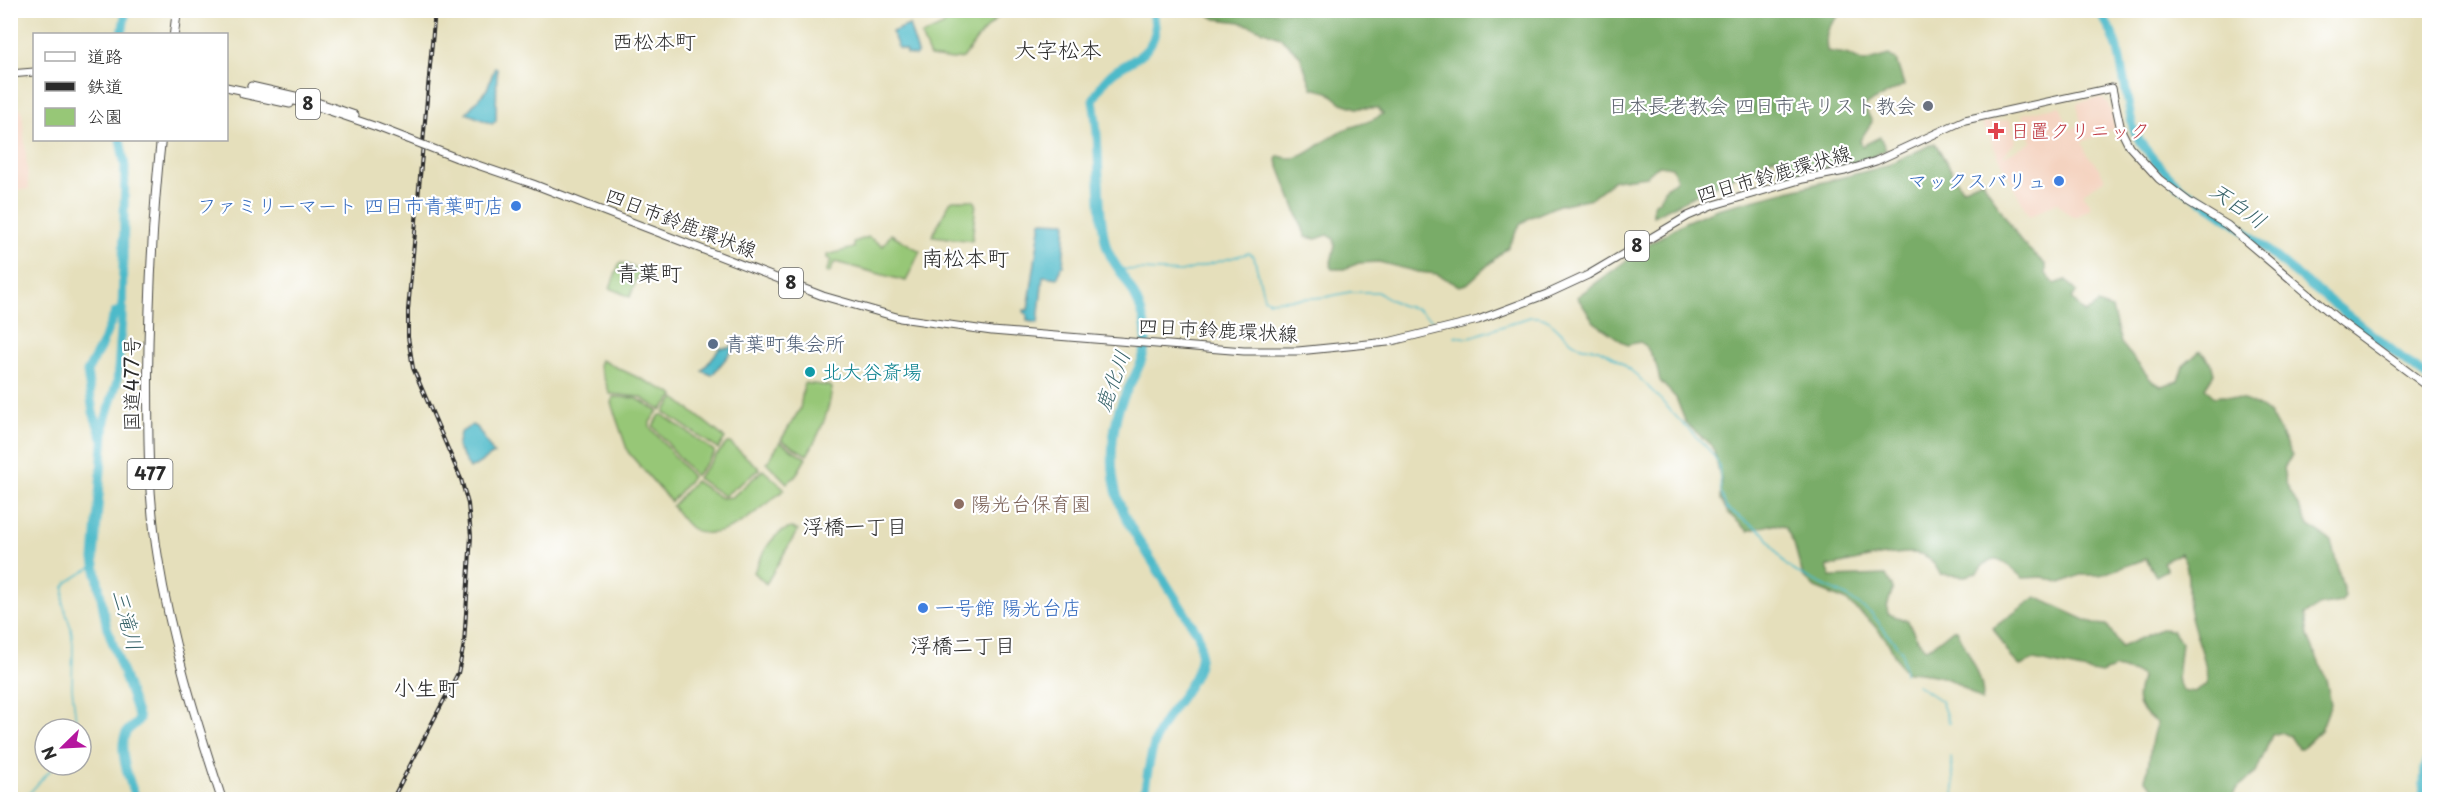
<svg xmlns="http://www.w3.org/2000/svg" width="2440" height="810" font-family="'Playpen Sans','Klee One',sans-serif">
<style>
.built{fill:#f4d3c0}
.green{fill:#97c777;stroke:#617951;stroke-width:1.5}
.forest{fill:#79ac68;stroke:#526c4a;stroke-width:1.5}
.water{fill:#4ebac9;stroke:#3c727a;stroke-width:1.5}
.lines{fill:none;stroke-linecap:round;stroke-linejoin:round}
.stream{stroke:#4ebac9;stroke-width:1.5}
.river{stroke:#4ebac9;stroke-width:9}
.primary-casing{stroke:#474641;stroke-width:9}
.highway-casing{stroke:#474641;stroke-width:10}
.primary{stroke:#fff;stroke-width:7}
.highway{stroke:#fff;stroke-width:8}
.rail-casing{stroke:#2b2b2b;stroke-width:4}
.rail{stroke:#fff;stroke-width:1.5;stroke-dasharray:4.5;stroke-linecap:butt}
.primary-bridge-casing{stroke:#474641;stroke-width:9;stroke-linecap:butt}
.primary-bridge{stroke:#fff;stroke-width:7}
.worship-dot{fill:#6b7280;stroke:#fff;stroke-width:2}
.health-dot{fill:#e0444e;stroke:#fff;stroke-width:2}
.shop-dot{fill:#3f7fe0;stroke:#fff;stroke-width:2}
.service-dot{fill:#5c6f8a;stroke:#fff;stroke-width:2}
.culture-dot{fill:#0f9aa8;stroke:#fff;stroke-width:2}
.education-dot{fill:#8d6e63;stroke:#fff;stroke-width:2}
.labels{text-anchor:middle;stroke-width:4.5;stroke-linejoin:round;paint-order:stroke}
.shield{fill:#fff;stroke:#6b6b6b;stroke-width:1.5}
.shield-label{font-size:18px;font-weight:bold;fill:#2b2b2b}
.worship-label{font-size:20px;fill:#5b616d;stroke:#fff;text-anchor:end}
.health-label{font-size:20px;fill:#be3a42;stroke:#fff;text-anchor:start}
.street-label{font-size:20px;fill:#2b2b2b;stroke:#fff}
.shop-label{font-size:20px;fill:#366cbe;stroke:#fff;text-anchor:end}
.service-label{font-size:20px;fill:#4e5e75;stroke:#fff;text-anchor:start}
.culture-label{font-size:20px;fill:#0d838f;stroke:#fff;text-anchor:start}
.education-label{font-size:20px;fill:#785e54;stroke:#fff;text-anchor:start}
.neighbourhood-label{font-size:21px;fill:#2b2b2b;stroke:#fff}
.water-label{font-size:21px;font-style:italic;fill:#39646a;stroke:#fff}
.quarter-label{font-size:22px;fill:#2b2b2b;stroke:#fff}
</style>
<rect width="100%" height="100%" fill="#fff"/>
<filter id="ink" filterUnits="userSpaceOnUse"><feTurbulence type="fractalNoise" baseFrequency=".0167" numOctaves="2"/><feDisplacementMap in="SourceGraphic" scale="12" xChannelSelector="R" yChannelSelector="G"/><feConvolveMatrix kernelMatrix="1 2 1 2 8 2 1 2 1" color-interpolation-filters="sRGB"/></filter>
<filter id="wash" filterUnits="userSpaceOnUse"><feTurbulence type="fractalNoise" baseFrequency=".008" numOctaves="4" result="noise"/><feDisplacementMap in="SourceGraphic" scale="24" xChannelSelector="R" yChannelSelector="G"/><feGaussianBlur stdDeviation="1.35" result="paint"/><feColorMatrix in="noise" values="0 0 0 0 0 0 0 0 0 0 0 0 0 0 0 0 0 1.4 0 .05"/><feComposite in="paint" operator="in"/></filter>
<g filter="url(#wash)">
<rect width="100%" height="100%" fill="#e5dfbb"/>
<!-- built -->
<g class="built">
<path d="M2099,98l9,4 7,26 -33,14 5,13 8,7 10,17 -22,14 9,14 -14,9h-6l-9,-6 -6,-8 -28,15 -47,-94 28,-3 6,21 -14,16 30,-15 -10,-28 38,-8 10,24 11,-5 -4,-22z"/>
<path d="M22,109l7,80 -18,2v-81z"/>
</g>
<!-- green -->
<g class="green">
<path d="M955,11h49l-23,23 -18,24 -10,2 -23,-3 -9,-21 22,-10z"/>
<path d="M953,200h20l3,3 -4,38 -40,-5 18,-34z"/>
<path d="M891,234l29,17 -14,30 -71,-19 -6,11 -3,-1 5,-12 -4,-2v-3l27,-7v-6l14,-5 15,9z"/>
<path d="M622,263l18,7 -10,27 -20,-9 9,-24z"/>
<path d="M601,360l70,33 3,3 -13,14 -21,-13 -30,-3 -11,-29z"/>
<path d="M804,383l26,3 2,2c-3,25 -12,46 -25,67l-26,-15 19,-31z"/>
<path d="M613,397l23,1 22,13 -8,11v5l42,50 -21,25 -43,-50 -17,-49z"/>
<path d="M675,398l50,40 -7,11 -54,-37z"/>
<path d="M660,415h3l51,36v3l-18,21h-2l-41,-49z"/>
<path d="M780,442l26,16 -11,19 -8,6 -20,-20z"/>
<path d="M727,443h3l30,26 -36,27 -27,-18z"/>
<path d="M763,470l21,18v2c-22,17 -63,58 -93,38 -7,-5 -13,-15 -19,-22l23,-25 26,17 11,-1z"/>
<path d="M791,528l7,2 -32,54 -12,-12c8,-17 17,-40 37,-44z"/>
</g>
<!-- forest -->
<g class="forest">
<path d="M1202,11h641c-14,15 -19,18 -16,40l19,3 18,8 25,-7 7,5 8,25 -40,21 8,16 -12,18 2,6 18,-9 6,13 -21,10 -85,18 -4,-22 -123,60v-11l7,-6 4,-9 13,-11 -5,-12 -13,-2 -12,11 -33,4 -22,18 -33,7 -30,13 -9,7 -12,22 -41,37 -8,2 -22,-12 -19,-2 -39,-10 -20,1 -15,6h-12l-2,-3 5,-20 -1,-7 -6,-4 -12,4 -10,-2 -30,-78 3,-3c26,9 40,-15 62,-25 14,-6 30,-8 42,-17l-6,-6h-20l-15,-5 -14,-11 -16,-4 -12,-32 -20,-19 -40,-15 -24,-3z"/>
<path d="M1935,143l27,46 20,-9 40,63 24,22v9l9,10 11,-4 11,12 -6,6 14,15 13,-9 14,5 9,34 30,37 10,6 17,-5 5,-15 17,-15 11,11 3,12 -9,14 9,9c16,-4 40,5 54,16 8,8 18,32 24,43l-9,12 3,15 22,42 23,16 14,55 -4,6 -23,4 -13,9 3,22 18,42 5,25 -10,26 -19,18h-4l-8,-12 -7,-4 -11,3 -16,38 -20,16 -4,10h-98l12,-3 7,-9 -8,-8c7,-19 3,-38 12,-56 -23,-17 -22,-19 -16,-46l-2,-3 -24,-6 -14,6 -67,-14 -14,6 -9,-9 -18,-29 43,-31 58,27 13,1 14,22 40,-18 11,1 9,12 -4,37 5,11 12,2 13,-8c1,-26 -14,-51 -18,-77 -3,-16 3,-41 -9,-54l-17,9 4,8 -11,6 -10,-17 -46,16h-20l-19,8 -18,-6 -20,1c-20,-16 -28,-31 -46,-5l-12,3 -25,-2c-5,-9 -9,-17 -19,-20 -21,-5 -71,8 -94,13l4,10 55,-2 7,13 -6,19 1,7 20,7 9,18 8,9 7,-2 21,-17 4,1c8,18 30,52 25,71 -28,-22 -39,-27 -75,-29l-6,-5 -15,-28 -16,-18 -25,-21 -30,-12 -12,-12 -9,-32 -9,-17 -12,-3 -25,7 -20,-18 -7,-13v-20l-8,-33 -27,-24 -10,-25 -16,-17 -4,-17 -10,-18 -6,-4 -13,3 -33,-23 -17,-25 69,-51 39,-24 32,-13 166,-42z"/>
</g>
<!-- water -->
<g class="water">
<path d="M909,25l9,28 -3,3 -9,-2v-3l-8,-3 -6,-16z"/>
<path d="M495,67l2,1 -1,53 -4,3 -26,-11 21,-24z"/>
<path d="M1041,221l25,1 -3,44h-2l-3,12 -15,-2 -5,47 -11,-2v-7l-3,-1v-3h4z"/>
<path d="M732,345h5l-25,30 -10,-4 18,-23h11z"/>
<path d="M472,425l5,2 17,27 -24,15 -13,-22 3,-14z"/>
</g>
<g class="lines">
<!-- stream -->
<g class="stream">
<path d="M1119,269l62,3 68,-19 5,4 10,41 5,3 57,-4 24,-5h27l23,13 17,4 20,14"/>
<path d="M1455,336l13,2 62,-21c25,-3 29,21 50,29 5,2 12,1 18,3 35,15 61,51 87,77 10,10 21,19 29,30l5,10 2,26 5,16 38,25 20,30 8,7 56,27 24,17 30,38 3,21"/>
<path d="M1917,685l24,16 8,22"/>
<path d="M77,729l-5,-41 1,-43 -2,-17 -8,-24 1,-17 4,-5 27,-17"/>
<path d="M1951,757l4,43"/>
<path d="M23,800l32,-35"/>
</g>
<!-- river -->
<g class="river">
<path d="M2099,10l12,21 7,18 15,79 7,14 14,18 27,28 22,13 36,25 48,41 143,113"/>
<path d="M122,34l4,-24"/>
<path d="M120,140l5,26 -3,153 -5,63 -12,38 -11,139 12,65 33,95c-3,7 -10,8 -13,14 -9,16 4,51 11,67"/>
<path d="M102,438l-9,-26 -6,-40 14,-26 14,-33 7,-4"/>
<path d="M1143,800c4,-21 6,-44 14,-64 15,-37 54,-58 41,-102 -17,-27 -34,-54 -51,-81 -10,-16 -22,-33 -28,-52 -9,-27 -8,-58 -2,-85 6,-28 30,-50 29,-80 0,-21 -13,-46 -25,-63 -6,-9 -12,-17 -15,-28 -11,-47 -4,-97 -13,-144 6,-13 14,-26 27,-33 15,-9 30,-15 35,-35 1,-8 -2,-14 -1,-23"/>
<path d="M2423,800l2,-32 5,-13"/>
</g>
</g>
</g>
<g filter="url(#ink)">
<g class="lines">
<defs>
<g id="primary">
<path d="M10,74l24,-2"/>
<path d="M251,86l57,13 47,16"/>
<path d="M226,87l83,17 68,23"/>
<path d="M243,94l47,10"/>
<path d="M457,158l76,26 290,112 77,22 92,13 252,20h54l90,-9 90,-22 69,-26 41,-19 100,-59 26,-11 89,-26 42,-8 31,-10 89,-41 147,-32 9,42 8,16 30,33 30,23 38,23 113,96 90,67"/>
</g>
<g id="highway">
<path d="M174,34l3,-24"/>
<path d="M161,140c-9,78 -12,157 -13,236 0,60 0,122 10,182 13,83 38,162 64,242"/>
</g>
</defs>
<!-- primary casing -->
<use href="#primary" class="primary-casing"/>
<!-- highway casing -->
<use href="#highway" class="highway-casing"/>
<!-- primary -->
<use href="#primary" class="primary"/>
<!-- highway -->
<use href="#highway" class="highway"/>
<defs>
<path id="rail" d="M392,800l66,-127 6,-29 7,-108 -3,-32 -7,-25 -48,-111 -5,-31v-27l27,-300"/>
</defs>
<!-- rail casing -->
<use href="#rail" class="rail-casing"/>
<!-- rail -->
<use href="#rail" class="rail"/>
<defs>
<path id="primary-bridge" d="M377,127l80,31"/>
</defs>
<!-- primary-bridge casing -->
<use href="#primary-bridge" class="primary-bridge-casing"/>
<!-- primary-bridge -->
<use href="#primary-bridge" class="primary-bridge"/>
</g>
</g>
<!-- markers -->
<circle class="worship-dot" cx="1928" cy="106" r="6"/>
<path class="health-dot" d="M1993 122h6v6h6v6h-6v6h-6v-6h-6v-6h6z"/>
<g class="shop-dot">
<circle cx="2059" cy="181" r="6"/>
<circle cx="516" cy="206" r="6"/>
<circle cx="923" cy="608" r="6"/>
</g>
<circle class="service-dot" cx="713" cy="344" r="6"/>
<circle class="culture-dot" cx="810" cy="372" r="6"/>
<circle class="education-dot" cx="959" cy="504" r="6"/>
<g class="labels">
<!-- shield labels -->
<g class="shield">
<rect x="296" y="89" width="24" height="30" rx="4.5"/>
<rect x="1625" y="231" width="24" height="30" rx="4.5"/>
<rect x="779" y="268" width="24" height="30" rx="4.5"/>
<rect x="127.5" y="459" width="45" height="30" rx="4.5"/>
</g>
<g class="shield-label">
<text x="308" y="110">8</text>
<text x="1637" y="252">8</text>
<text x="791" y="289">8</text>
<text x="150" y="480">477</text>
</g>
<!-- worship labels -->
<g class="worship-label">
<text x="1916" y="113">日本長老教会 四日市キリスト教会</text>
</g>
<!-- health labels -->
<g class="health-label">
<text x="2010" y="138">日置クリニック</text>
</g>
<!-- street labels -->
<g class="street-label">
<text transform="translate(1774 174) rotate(-16)" y="7">四日市鈴鹿環状線</text>
<text transform="translate(681 223) rotate(21)" y="7">四日市鈴鹿環状線</text>
<text transform="translate(1218 330) rotate(3)" y="7">四日市鈴鹿環状線</text>
<text transform="translate(132 384) rotate(-90)" y="7">国道477号</text>
</g>
<!-- shop labels -->
<g class="shop-label">
<text x="2047" y="188">マックスバリュ</text>
<text x="504" y="213">ファミリーマート 四日市青葉町店</text>
<text x="935" y="615" text-anchor="start">一号館 陽光台店</text>
</g>
<!-- service labels -->
<g class="service-label">
<text x="725" y="351">青葉町集会所</text>
</g>
<!-- culture labels -->
<g class="culture-label">
<text x="822" y="379">北大谷斎場</text>
</g>
<!-- education labels -->
<g class="education-label">
<text x="971" y="511">陽光台保育園</text>
</g>
<!-- neighbourhood labels -->
<g class="neighbourhood-label">
<text x="654" y="49">西松本町</text>
<text x="855" y="534">浮橋一丁目</text>
<text x="963" y="653">浮橋二丁目</text>
</g>
<!-- water labels -->
<g class="water-label">
<text transform="translate(2238 206) rotate(35)" y="7">天白川</text>
<text transform="translate(1113 381) rotate(-70)" y="7">鹿化川</text>
<text transform="translate(127 620) rotate(75)" y="7">三滝川</text>
</g>
<!-- quarter labels -->
<g class="quarter-label">
<text x="1058" y="58">大字松本</text>
<text x="965" y="266">南松本町</text>
<text x="649" y="281">青葉町</text>
<text x="426" y="696">小生町</text>
</g>
</g>
<!-- margin -->
<rect width="2440" height="810" fill="none" stroke="#fff" stroke-width="36"/>
<!-- legend -->
<rect x="33" y="33" width="195" height="108" fill="#ffffff" stroke="#aaaaaa" stroke-width="1.5"/>
<rect x="45" y="52" width="30" height="9" fill="#ffffff" stroke="#aaaaaa" stroke-width="1.5"/>
<text x="87" y="63" font-size="18" fill="#2b2b2b">道路</text>
<rect x="45" y="82" width="30" height="9" fill="#2b2b2b" stroke="#aaaaaa" stroke-width="1.5"/>
<text x="87" y="93" font-size="18" fill="#2b2b2b">鉄道</text>
<rect x="45" y="108" width="30" height="18" fill="#97c777" stroke="#aaaaaa" stroke-width="1.5"/>
<text x="87" y="123" font-size="18" fill="#2b2b2b">公園</text>
<!-- north arrow -->
<g transform="translate(63 747) rotate(246)"><circle r="28" fill="#ffffff" stroke="#aaaaaa" stroke-width="1.5"/>
<path d="M0-4.5L10 22L0 15L-10 22Z" fill="#b5179e"/>
<text y="-9" font-size="16" font-weight="bold" text-anchor="middle" fill="#2b2b2b">N</text>
</g>
</svg>
